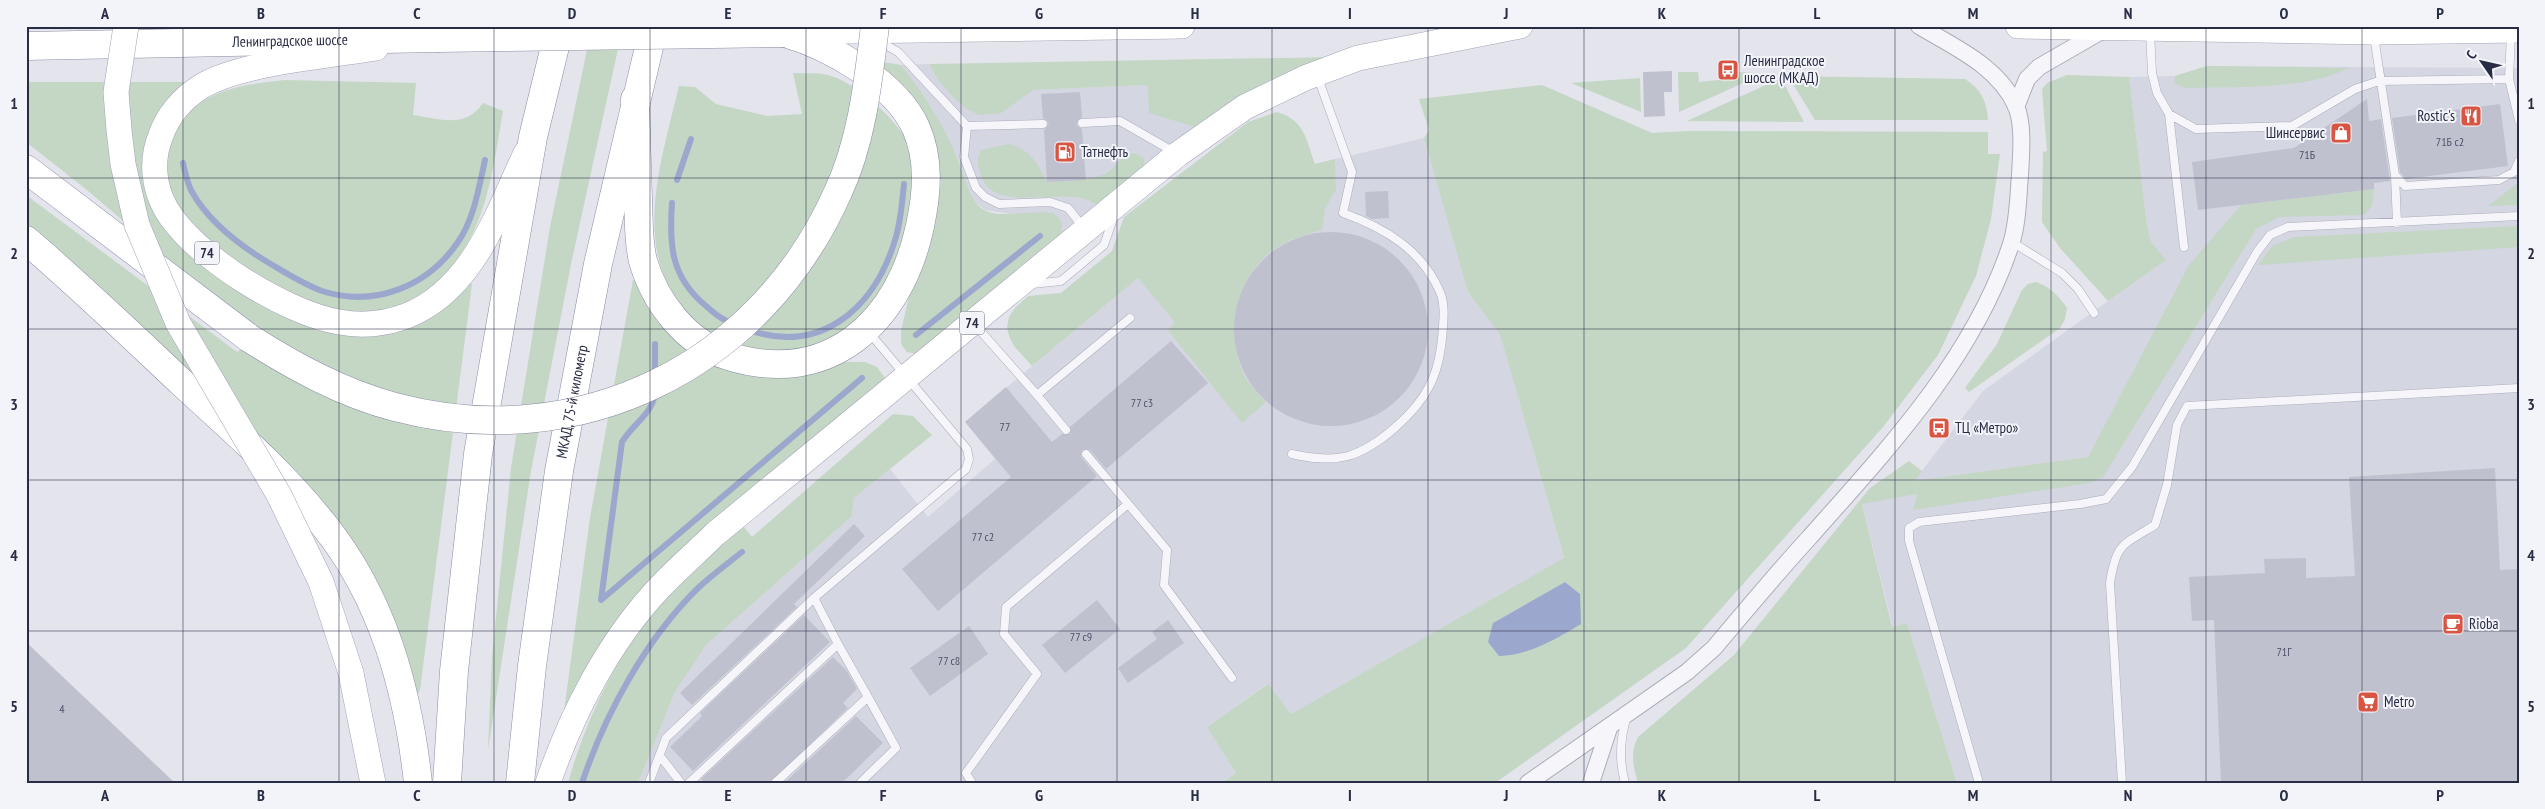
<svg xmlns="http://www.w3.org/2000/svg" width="2545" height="809" viewBox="0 0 2545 809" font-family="'PT Sans Narrow',sans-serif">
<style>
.built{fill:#d4d6e1}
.green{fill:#c4d6c4;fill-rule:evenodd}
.water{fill:#9ca7ce}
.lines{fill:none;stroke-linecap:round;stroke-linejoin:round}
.stream{stroke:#9ca7ce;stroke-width:6}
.building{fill:#c0c1cf}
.lane-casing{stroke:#abadba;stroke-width:9}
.street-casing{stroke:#abadba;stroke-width:18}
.primary-casing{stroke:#a1a4b8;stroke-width:26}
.highway-casing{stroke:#898ca4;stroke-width:29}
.lane{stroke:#f6f6fa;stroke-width:8}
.street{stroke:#f6f6fa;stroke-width:16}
.primary{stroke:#fff;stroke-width:25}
.highway{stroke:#fff;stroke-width:28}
.primary-bridge-casing{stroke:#a1a4b8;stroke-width:26;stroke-linecap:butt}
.highway-bridge-casing{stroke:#898ca4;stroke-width:29;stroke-linecap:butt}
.primary-bridge{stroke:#fff;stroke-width:25}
.highway-bridge{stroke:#fff;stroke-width:28}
.grid{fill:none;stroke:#292c45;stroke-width:1;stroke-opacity:0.55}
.labels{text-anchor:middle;stroke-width:4;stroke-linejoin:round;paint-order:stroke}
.number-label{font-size:12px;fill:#4f5168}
.shield{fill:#f3f4f9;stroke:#66687b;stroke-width:1}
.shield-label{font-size:14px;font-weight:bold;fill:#292c45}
.street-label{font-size:15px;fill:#292c45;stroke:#f3f4f9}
.poi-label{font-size:15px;fill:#292c45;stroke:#f3f4f9;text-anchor:start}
.neatline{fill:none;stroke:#292c45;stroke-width:2}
.grid-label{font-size:16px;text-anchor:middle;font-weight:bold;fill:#292c45}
</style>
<rect width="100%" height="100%" fill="#e3e4ec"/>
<path class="built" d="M929 64 938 80 968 110 1033 90 1148 85 1199 128 1058 242 1006 213 985 210 976 203 970 194 958 159 932 108 901 65Z
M2207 66 2519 68V783H1957L1907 623 1893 628 1862 503 1917 494 1914 481 1983 391 2165 260 2151 242 2147 225 2129 77 2175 76Z
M1424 138 1468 292 1500 333 1564 559 1291 714 1267 684 1207 727 1236 773 1222 783H638L675 692 707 644 852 516 854 498 890 469 928 517 995 459 965 422 1138 278 1315 164Z"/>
<path class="green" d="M592 26H623L571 264 531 471 488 750 492 657 511 468 550 227Z
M1337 57 1199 128 1149 113 1148 85 1033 90 1001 113 980 115 968 110 954 98 938 80 929 64Z
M877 61 901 65C926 97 949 132 962 171 967 184 971 202 984 210 1000 219 1034 210 1053 213 1065 222 1063 228 1058 242L917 354 907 352 901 344V331L910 292 935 223 941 181 935 146Z
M2207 66 2348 68C2309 90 2230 87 2185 88L2174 83 2175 76Z
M1678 72H1698L1699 82 1738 78 1739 72 1755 73 1754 78 1679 112Z
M793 73C805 74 820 72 831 76 861 85 912 132 917 164 919 179 911 206 909 222 904 254 891 291 867 315 860 321 851 325 844 330 835 335 825 345 815 348 741 370 666 321 656 245 649 193 667 137 679 86L695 87 716 104 767 116 802 114Z
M2067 75 2129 77 2147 225 2151 242 2166 260 2108 301 2060 248 2042 222 2043 152 2047 151 2042 89 2047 83Z
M1788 76 1965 79C1981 89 1987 102 1988 120H1815Z
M1640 78 1641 112 1571 83Z
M1781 78 1804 122 1687 121Z
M284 80 416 83 413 115C440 119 466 129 483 103L503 111C493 168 488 223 450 269 426 297 386 316 349 313 322 311 299 298 276 285 248 271 232 259 208 238 201 233 193 228 188 221 151 179 164 119 214 95 236 85 261 83 284 80Z
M26 82H190L174 93 161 107 151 128 150 203 163 227 187 252 374 335 417 325 447 305 468 283 472 284 420 690 417 695 397 627 366 568 139 325 26 226V195L237 352 243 347 253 332 87 190 26 142Z
M1542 85 1652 133 1689 131 1988 132V154H2000L1991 219 1976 276 1938 355 1883 427 1686 648 1495 783H1222L1236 773 1207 727 1268 684 1291 714 1564 558 1500 334 1468 292 1424 138 1429 130 1419 99ZM1565 582 1580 594 1493 623Z
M1277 112C1305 120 1306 140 1315 164L1335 159 1336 190 1325 208 1322 230C1307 234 1293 238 1279 246 1236 272 1224 331 1244 375 1249 385 1259 394 1266 402L1242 423 1168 330 1175 322 1138 278 1032 366 1014 346 1009 336 1007 327 1009 317 1015 308 1028 296 1061 293 1112 251 1124 217 1248 122Z
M1009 144C1030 149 1038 164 1047 182 1063 181 1101 181 1112 169 1119 163 1119 159 1128 152L1137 154 1144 158 1145 171 1105 202 1096 204C1065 183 994 217 981 175 978 165 976 160 981 150Z
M2519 182V205L2488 206Z
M2374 189 2372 206 2364 215 2279 217 2256 229 2103 477 2090 483 1913 510 1917 494 1862 504 1892 627 1907 623 1957 783H1638C1633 766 1630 753 1638 737L1734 655 1870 488 1909 461 1922 471 1915 481 2088 457 2189 265 2241 205Z
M2519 226V247L2258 265 2272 246 2294 237Z
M633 280 638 281 711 362 730 371 770 377 806 375 844 362H865L877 367 885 378 780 465 564 711 590 518Z
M2036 282C2050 287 2058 295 2067 308L2065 319 2060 328 1969 392 1965 388 1997 344 2022 290 2028 284Z
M893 414 913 416 932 435 854 498 852 516 707 644 675 692 638 783H568C586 720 616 654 661 605 686 577 715 552 743 526L752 537Z"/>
<path class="water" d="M1565 582 1580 594 1581 624C1558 638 1527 656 1499 656L1488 642 1493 623Z"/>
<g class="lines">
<path class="stream" d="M183 163C185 172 187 183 192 192 209 222 239 245 269 263 286 273 303 284 322 291 375 308 428 286 458 242 474 219 479 187 485 160
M677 180 691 139
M672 203C669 246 671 277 706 306 714 313 722 320 732 323
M746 329C819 356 874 310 895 240 901 222 902 202 904 184
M916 335 1040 236
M655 344V375
M655 390C655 413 633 423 622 442L601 600 862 378
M582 783C605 714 646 639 698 588 712 575 727 564 742 552"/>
</g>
<path class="building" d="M1672 71V92H1664L1665 116 1644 117 1643 72Z
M1080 92 1082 117 1076 124 1082 129 1086 180 1047 182 1044 130 1049 123 1043 118 1041 94Z
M2367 99 2369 121 2381 119 2390 181 2374 183V189L2198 210 2192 162 2294 148Z
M2500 104 2508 166 2406 179 2400 172 2392 118Z
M1388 191 1389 218 1372 219 1366 216 1365 192Z
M1234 329a97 97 0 1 1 194 0a97 97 0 1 1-194 0Z
M1171 341 1208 383 1106 469 1090 450H1082L1081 457 1097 476 938 611 902 569 1011 477 965 422 1006 387 1052 442 1062 434H1070V427Z
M2495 468 2500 570 2519 569V783H2221L2214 620 2192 621 2189 577 2265 573 2264 559 2306 558V578L2355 576 2349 477Z
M854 524 865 536 794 604 797 607 692 705 680 693Z
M1097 600 1120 629 1065 673 1042 645Z
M804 615 830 642 693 771 670 747 702 716 700 713Z
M1168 620 1184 643 1128 683 1118 668 1157 639 1152 632Z
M969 626 988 654 930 696 910 668Z
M26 642 175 783H26Z
M833 657 847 671 857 689 843 703 848 708 770 783H704L701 779Z
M856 716 883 743 842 783H784Z"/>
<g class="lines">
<g class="lane-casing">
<path id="lane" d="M2150 31 2152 73 2157 93 2169 114 2184 247
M2511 33 2509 79 2519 120
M2374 36 2395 175 2405 186 2499 180 2514 172 2519 161
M879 41 898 52 967 126 1043 124
M2169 114 2196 129 2292 126 2355 89 2379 81 2509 79
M1082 123 1120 121 1174 152
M967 126 964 157 976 188 985 197 999 204 1050 202 1068 208 1084 228
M2395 175 2397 223
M2012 242 2062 273 2078 289 2094 313
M1032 284 1061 281 1104 245 1114 216
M976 326 1037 395 1130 318
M1037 395 1066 430
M1086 454 1167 550 1164 585 1232 678
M1292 454C1310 458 1329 461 1348 456 1378 447 1416 413 1430 385 1439 367 1442 346 1443 326 1444 316 1444 301 1440 292 1422 250 1385 228 1343 213L1352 172 1318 78
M814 598 838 644
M660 756 681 783
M649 783 666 738 814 598 966 469 969 459 967 449 868 331
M689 783 838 644 868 697 775 783
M860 783 896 748 868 697
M972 783 966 773 1037 674 1004 634 1006 607 1128 504
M1625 783C1619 761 1620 738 1627 716
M1979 783 1909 541V528L1919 522 2080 504 2106 499 2132 467 2257 252 2270 235 2288 227 2519 216
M2122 783 2110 583C2116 544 2122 545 2155 525L2167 485 2177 425 2187 406 2519 388"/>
</g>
<g class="street-casing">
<path id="street" d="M2016 107 2027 79 2039 67 2105 29
M1528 783 1687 672 1714 648C1745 611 1776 574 1808 539 1886 451 1974 358 2011 244 2018 223 2018 198 2020 175 2021 156 2024 124 2016 106 1998 66 1954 47 1919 26
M1591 783 1609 728"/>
</g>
<g class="primary-casing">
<path id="primary" d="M2018 26 2374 32 2519 30
M787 32 1182 26
M376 48C329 56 236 63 199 88 182 99 168 116 161 135 151 159 153 186 166 209 192 255 287 314 339 322 361 326 385 324 406 316 473 290 498 212 526 153
M548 783C572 713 609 641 660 587 677 569 697 552 715 534L1178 154 1245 107 1305 78 1358 58 1520 26"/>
</g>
<g class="highway-casing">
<g id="highway">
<path id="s1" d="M26 46 437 38"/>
<path d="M635 99C636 132 637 166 638 199 639 219 638 241 643 261 655 302 686 343 728 356 830 388 900 321 920 226 927 193 930 160 916 128 896 83 830 46 785 33"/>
<path d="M26 169 249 338"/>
<path d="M26 240C80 286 131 335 182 383 231 428 282 472 323 524 383 598 408 690 418 783"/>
<path d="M447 783 454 671 478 454 533 137 560 26"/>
<path id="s2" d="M520 783 532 666 559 471 598 264 654 26"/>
</g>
</g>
<use href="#lane" class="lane"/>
<use href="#street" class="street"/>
<use href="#primary" class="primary"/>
<use href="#highway" class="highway"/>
<g class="primary-bridge-casing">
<path id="primary-bridge" d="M126 26 116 92 119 130 123 164 137 225 178 323 279 495 321 582 351 673 373 783"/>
</g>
<g class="highway-bridge-casing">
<path id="highway-bridge" d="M437 38 785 33
M249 338C295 367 342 393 395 407 580 456 761 366 838 192 862 141 868 82 875 26"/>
</g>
<use href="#primary-bridge" class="primary-bridge"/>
<use href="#highway-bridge" class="highway-bridge"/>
</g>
<path class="grid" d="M183 26V783M339 26V783M494 26V783M650 26V783M806 26V783M961 26V783M1117 26V783M1272 26V783M1428 26V783M1584 26V783M1739 26V783M1895 26V783M2051 26V783M2206 26V783M2362 26V783M26 178H2519M26 329H2519M26 480H2519M26 631H2519"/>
<defs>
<g id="bus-square" transform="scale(1.125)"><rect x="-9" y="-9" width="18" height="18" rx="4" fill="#d75542" stroke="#f3f4f9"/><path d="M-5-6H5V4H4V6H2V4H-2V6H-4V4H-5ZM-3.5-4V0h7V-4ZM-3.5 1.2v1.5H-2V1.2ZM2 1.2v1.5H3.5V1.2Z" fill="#fff"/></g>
<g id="restaurant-square" transform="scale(1.125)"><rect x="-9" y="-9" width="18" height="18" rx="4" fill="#d75542" stroke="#f3f4f9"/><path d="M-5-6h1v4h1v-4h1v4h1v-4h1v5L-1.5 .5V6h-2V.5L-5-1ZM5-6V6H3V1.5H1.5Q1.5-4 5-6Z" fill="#fff"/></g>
<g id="shop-square" transform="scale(1.125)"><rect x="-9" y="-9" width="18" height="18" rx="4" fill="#d75542" stroke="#f3f4f9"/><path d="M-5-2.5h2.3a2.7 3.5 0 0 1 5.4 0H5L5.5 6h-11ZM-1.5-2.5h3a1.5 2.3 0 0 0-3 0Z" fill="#fff"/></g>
<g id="fuel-square" transform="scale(1.125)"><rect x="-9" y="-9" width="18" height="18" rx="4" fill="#d75542" stroke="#f3f4f9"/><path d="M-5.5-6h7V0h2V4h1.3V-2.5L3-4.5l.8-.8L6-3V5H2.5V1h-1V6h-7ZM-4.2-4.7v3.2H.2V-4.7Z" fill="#fff"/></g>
<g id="cafe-square" transform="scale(1.125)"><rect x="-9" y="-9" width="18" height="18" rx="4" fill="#d75542" stroke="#f3f4f9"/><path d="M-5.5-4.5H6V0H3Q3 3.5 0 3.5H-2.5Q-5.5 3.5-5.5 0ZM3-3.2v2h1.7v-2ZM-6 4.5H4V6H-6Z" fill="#fff"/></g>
<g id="supermarket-square" transform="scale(1.125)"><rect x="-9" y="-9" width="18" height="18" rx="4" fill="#d75542" stroke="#f3f4f9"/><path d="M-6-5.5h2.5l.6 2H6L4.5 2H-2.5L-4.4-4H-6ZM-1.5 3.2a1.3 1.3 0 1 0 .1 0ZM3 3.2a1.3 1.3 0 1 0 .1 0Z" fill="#fff"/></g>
</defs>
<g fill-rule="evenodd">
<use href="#bus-square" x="1728" y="70"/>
<use href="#restaurant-square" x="2471" y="116"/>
<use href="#shop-square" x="2341" y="133"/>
<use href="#fuel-square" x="1065" y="152"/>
<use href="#bus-square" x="1939" y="428"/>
<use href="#cafe-square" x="2453" y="624"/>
<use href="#supermarket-square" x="2368" y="702"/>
</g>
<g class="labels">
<g class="number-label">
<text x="2450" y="146">71Б с2</text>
<text x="2307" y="159">71Б</text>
<text x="1142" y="407">77 с3</text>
<text x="1005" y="431">77</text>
<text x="983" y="541">77 с2</text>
<text x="1081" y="641">77 с9</text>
<text x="2284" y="656">71Г</text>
<text x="949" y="665">77 с8</text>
<text x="62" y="713">4</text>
</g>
<g class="shield">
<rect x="194.5" y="241.5" width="25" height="23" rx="4"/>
<rect x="959.5" y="311.5" width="25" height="23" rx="4"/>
</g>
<g class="shield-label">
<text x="207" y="258">74</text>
<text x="972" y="328">74</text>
</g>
<g class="street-label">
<text dy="5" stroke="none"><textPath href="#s1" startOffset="264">Ленинградское шоссе</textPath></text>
<text dy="5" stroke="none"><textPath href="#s2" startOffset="385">МКАД, 75-й километр</textPath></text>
</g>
<g class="poi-label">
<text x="1744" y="66">Ленинградское<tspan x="1744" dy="17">шоссе (МКАД)</tspan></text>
<text x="2455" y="121" text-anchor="end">Rostic's</text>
<text x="2325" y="138" text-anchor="end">Шинсервис</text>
<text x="1081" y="157">Татнефть</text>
<text x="1955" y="433">ТЦ «Метро»</text>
<text x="2469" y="629">Rioba</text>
<text x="2384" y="707">Metro</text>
</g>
</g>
<rect width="2545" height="809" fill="none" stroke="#f3f4f9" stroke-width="55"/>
<g transform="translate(2482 62) rotate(304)" stroke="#f3f4f9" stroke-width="4" paint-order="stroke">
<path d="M0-4L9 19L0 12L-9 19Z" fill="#292c45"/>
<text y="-8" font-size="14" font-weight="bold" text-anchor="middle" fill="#292c45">С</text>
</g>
<rect x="28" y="28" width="2490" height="754" class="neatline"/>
<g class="grid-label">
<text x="105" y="19">A</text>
<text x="261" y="19">B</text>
<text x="417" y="19">C</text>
<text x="572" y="19">D</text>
<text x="728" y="19">E</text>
<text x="883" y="19">F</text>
<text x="1039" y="19">G</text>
<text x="1195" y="19">H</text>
<text x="1350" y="19">I</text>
<text x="1506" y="19">J</text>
<text x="1662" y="19">K</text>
<text x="1817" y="19">L</text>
<text x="1973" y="19">M</text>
<text x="2128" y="19">N</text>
<text x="2284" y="19">O</text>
<text x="2440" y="19">P</text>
<text x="14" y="109">1</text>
<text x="2531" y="109">1</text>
<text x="14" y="259">2</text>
<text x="2531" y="259">2</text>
<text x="14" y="410">3</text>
<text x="2531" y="410">3</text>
<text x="14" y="561">4</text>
<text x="2531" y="561">4</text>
<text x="14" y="712">5</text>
<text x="2531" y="712">5</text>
<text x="105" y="801">A</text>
<text x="261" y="801">B</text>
<text x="417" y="801">C</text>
<text x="572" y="801">D</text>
<text x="728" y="801">E</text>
<text x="883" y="801">F</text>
<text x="1039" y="801">G</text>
<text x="1195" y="801">H</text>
<text x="1350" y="801">I</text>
<text x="1506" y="801">J</text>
<text x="1662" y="801">K</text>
<text x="1817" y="801">L</text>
<text x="1973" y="801">M</text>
<text x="2128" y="801">N</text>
<text x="2284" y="801">O</text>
<text x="2440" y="801">P</text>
</g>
</svg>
